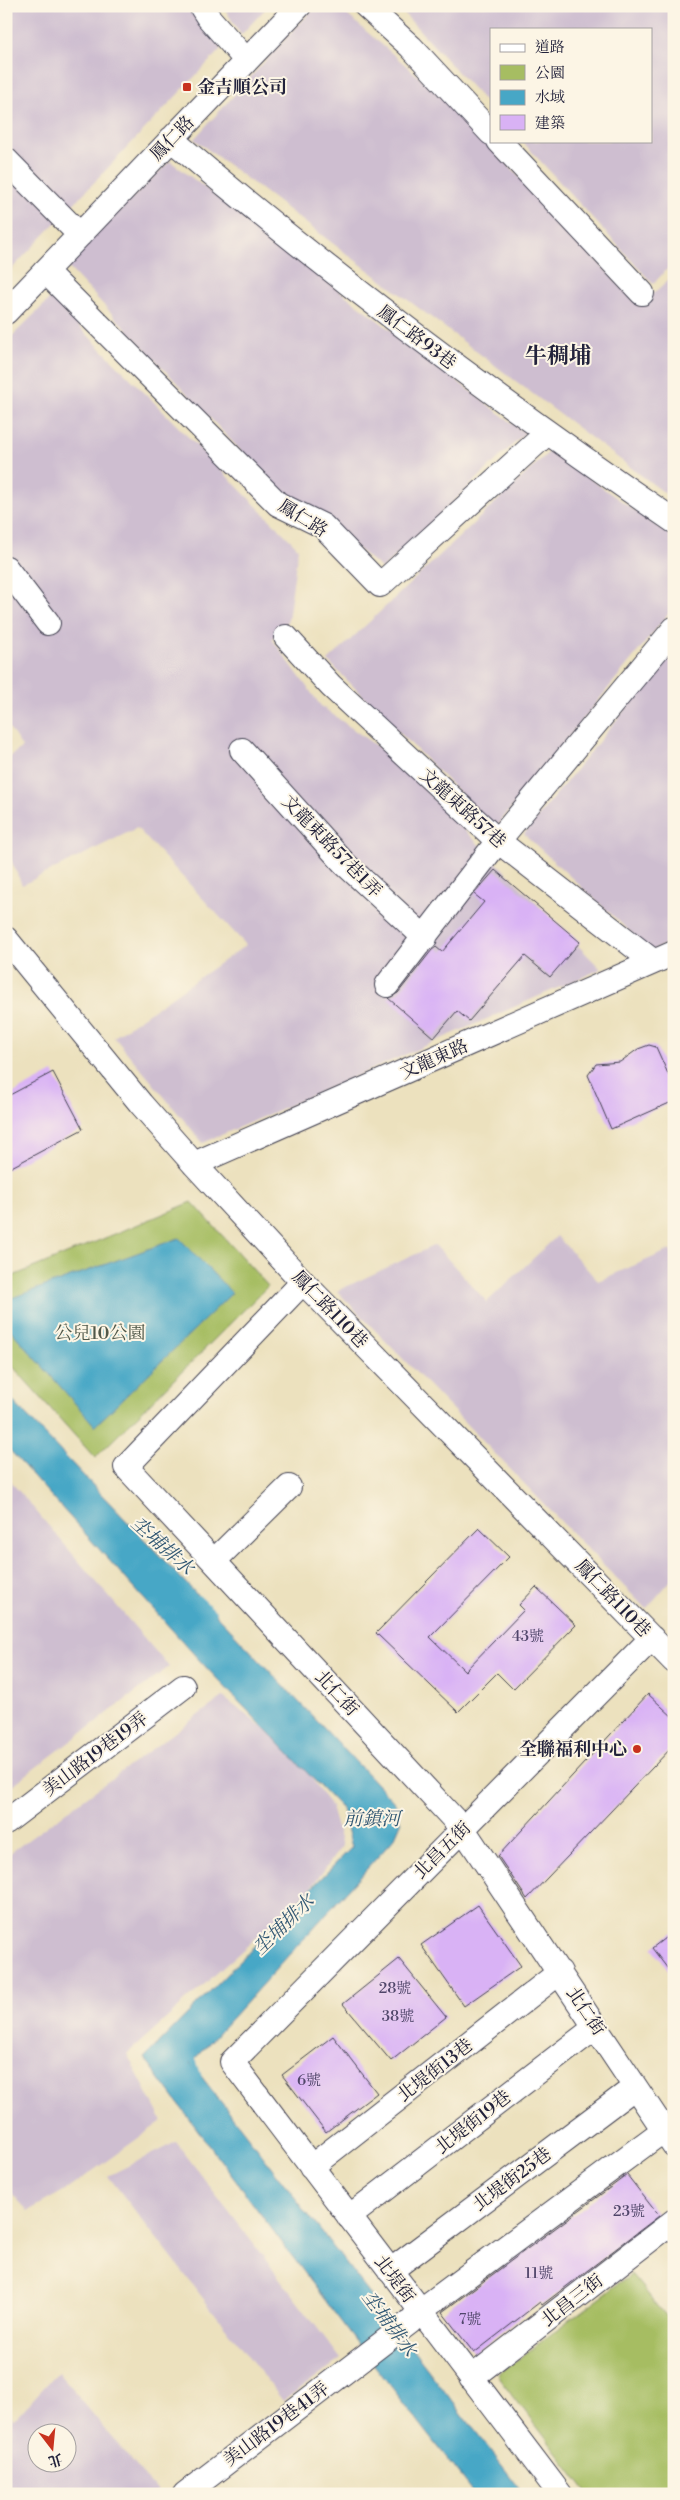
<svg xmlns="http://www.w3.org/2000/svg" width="680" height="2500" viewBox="0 0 680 2500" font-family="'Libre Bodoni','Noto Serif TC',serif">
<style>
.industrial{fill:#cebed0;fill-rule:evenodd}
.green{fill:#a6bd62;stroke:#64704e}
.water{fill:#47a7c6;stroke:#346480}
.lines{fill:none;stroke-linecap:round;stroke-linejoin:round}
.stream{stroke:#47a7c6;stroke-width:5.5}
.building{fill:#d9b2f5}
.minor-casing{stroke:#403f4f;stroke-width:26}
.minor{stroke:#fff;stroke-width:24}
.poi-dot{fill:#c8321e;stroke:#fcf5e5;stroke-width:2}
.labels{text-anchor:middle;stroke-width:4;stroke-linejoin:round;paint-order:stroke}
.number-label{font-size:15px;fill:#50466a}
.poi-label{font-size:18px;font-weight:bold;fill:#22223b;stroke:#fcf5e5;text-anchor:start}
.street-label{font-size:18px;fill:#22223b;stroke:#fcf5e5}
.park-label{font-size:18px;fill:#505849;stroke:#fcf5e5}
.water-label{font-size:19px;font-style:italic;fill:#315773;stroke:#fcf5e5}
.district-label{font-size:22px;font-weight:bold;fill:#22223b;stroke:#fcf5e5}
</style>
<rect width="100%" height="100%" fill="#fcf5e5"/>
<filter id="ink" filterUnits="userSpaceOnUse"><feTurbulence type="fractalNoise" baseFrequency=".02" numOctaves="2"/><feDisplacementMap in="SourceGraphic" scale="10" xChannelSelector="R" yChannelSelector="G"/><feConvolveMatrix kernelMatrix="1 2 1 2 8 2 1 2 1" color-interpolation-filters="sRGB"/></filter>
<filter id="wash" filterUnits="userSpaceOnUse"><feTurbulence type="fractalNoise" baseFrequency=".0096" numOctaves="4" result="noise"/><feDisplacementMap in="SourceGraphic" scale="20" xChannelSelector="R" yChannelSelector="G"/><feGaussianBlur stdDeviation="1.12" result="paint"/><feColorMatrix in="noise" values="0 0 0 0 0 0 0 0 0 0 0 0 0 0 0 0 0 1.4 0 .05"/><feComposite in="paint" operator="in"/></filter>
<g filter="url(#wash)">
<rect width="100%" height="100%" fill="#ece1be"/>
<path class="industrial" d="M6 6H194L221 49 6 275Z
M223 6H268L241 35Z
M316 6H337L455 108 639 306 674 275V500L194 139Z
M397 6H674V262L653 284 522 141H651V29H491V108Z
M170 161 525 433 382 569 302 502 288 501 65 264Z
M51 298 298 548 288 620 272 639 321 706 397 761 601 969 203 1143 114 1037 246 945 137 828 22 885 6 849V760L22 747 6 723V342Z
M550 451 674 538V607L495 828 328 661Z
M674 649V940L651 951 524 834Z
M557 1236 598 1281 670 1250 674 1254V1577L646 1609 337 1291 435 1245 487 1302Z
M6 1476 169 1667 6 1790Z
M223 1697 294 1752 331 1807 342 1846 309 1890 127 2054 162 2121 69 2188 28 2211 6 2187V1856Z
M176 2142 341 2359 283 2401 108 2176Z
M58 2372 159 2494H6V2411L14 2420ZM38 2432H68V2462H38Z"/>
<path class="green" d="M192 1202 268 1286 95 1458 6 1359V1279Z
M631 2274 674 2325V2494H589L497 2375Z"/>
<path class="water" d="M179 1238 232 1293 95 1426 6 1325V1300Z
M6 1394 395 1803 401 1823 394 1839 191 2063 524 2494H475L354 2339 144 2058 352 1847 342 1809 201 1662 6 1446Z"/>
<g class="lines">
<path class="stream" d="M198 1598 213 1612
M193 2053 192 2055 199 2077"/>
</g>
<g id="blocks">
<path class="building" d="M495 870 580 942 550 977 525 956 469 1021 457 1011 434 1038 388 998 398 993 432 950 436 947 442 952 484 902 474 894Z
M649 1045 656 1047 669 1076 674 1074V1101L611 1129 588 1075 596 1064 620 1062 638 1049Z
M53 1072 83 1129 6 1170V1097Z
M479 1528 509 1557 430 1637 465 1671 524 1610 519 1605 536 1587 576 1625 513 1689 497 1673 458 1712 376 1633Z
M648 1694 674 1718V1745L527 1899 498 1856Z
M478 1905 521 1966 464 2006 421 1945Z
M674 1931V1977L652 1948Z
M399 1959 446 2017 391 2061 343 2004Z
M333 2036 377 2093 326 2132 282 2075Z
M627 2175 659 2216 542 2305 540 2302 474 2353 442 2312Z"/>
</g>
</g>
<g filter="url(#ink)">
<use href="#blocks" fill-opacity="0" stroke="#403f4f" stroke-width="1"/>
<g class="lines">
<g class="minor-casing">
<path id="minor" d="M201 6 208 17 246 60
M366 6 411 47 491 133
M171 139C332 276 500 402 674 521
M499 141 642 293
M6 160 80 235
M45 271 278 504 323 526 380 585 546 434
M6 312 299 6
M6 568 48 623
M286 637 331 686 498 841 654 962
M242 750 345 864 425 938
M6 939 141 1104 194 1164 303 1282 674 1661
M387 985 498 841 674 629
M194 1164 674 953
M303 1282 126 1467 463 1829 674 2145
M214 1561 289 1487
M6 1822 183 1687
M311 2167 560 1972
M349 2217 596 2027
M390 2271 635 2087
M471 2378 674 2221
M185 2494 410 2322 420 2311 664 2130
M560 2494 232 2062 652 1638"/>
</g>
<use href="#minor" class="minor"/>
</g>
</g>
<g class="poi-dot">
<rect x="182" y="82" width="10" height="10" rx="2.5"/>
<circle cx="637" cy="1749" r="5"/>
</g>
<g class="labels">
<g class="number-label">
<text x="528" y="1641">43號</text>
<text x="395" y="1993">28號</text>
<text x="398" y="2021">38號</text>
<text x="309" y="2085">6號</text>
<text x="629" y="2216">23號</text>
<text x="539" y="2278">11號</text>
<text x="470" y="2324">7號</text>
</g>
<g class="poi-label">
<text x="197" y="93">金吉順公司</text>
<text x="627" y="1755" text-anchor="end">全聯福利中心</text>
</g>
<g class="street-label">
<text transform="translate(172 138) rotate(-46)" y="6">鳳仁路</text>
<text transform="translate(417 337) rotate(37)" y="6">鳳仁路93巷</text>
<text transform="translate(303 518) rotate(32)" y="6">鳳仁路</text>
<text transform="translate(463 808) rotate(42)" y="6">文龍東路57巷</text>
<text transform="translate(332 846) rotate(46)" y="6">文龍東路57巷1弄</text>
<text transform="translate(434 1059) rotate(-24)" y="6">文龍東路</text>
<text transform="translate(330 1309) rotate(46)" y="6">鳳仁路110巷</text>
<text transform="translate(613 1598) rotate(46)" y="6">鳳仁路110巷</text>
<text transform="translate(337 1693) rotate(47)" y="6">北仁街</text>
<text transform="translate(95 1754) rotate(-37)" y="6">美山路19巷19弄</text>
<text transform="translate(442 1850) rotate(-45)" y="6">北昌五街</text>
<text transform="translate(586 2011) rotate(56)" y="6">北仁街</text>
<text transform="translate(435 2070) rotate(-38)" y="6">北堤街13巷</text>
<text transform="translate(473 2122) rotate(-38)" y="6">北堤街19巷</text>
<text transform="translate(512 2179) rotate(-37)" y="6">北堤街25巷</text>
<text transform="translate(395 2279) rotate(53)" y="6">北堤街</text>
<text transform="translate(572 2300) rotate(-38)" y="6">北昌三街</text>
<text transform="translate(276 2424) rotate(-37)" y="6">美山路19巷41弄</text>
</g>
<g class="park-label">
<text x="100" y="1339">公兒10公園</text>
</g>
<g class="water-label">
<text transform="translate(163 1545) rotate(42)" y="7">坔埔排水</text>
<text x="372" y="1825">前鎮河</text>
<text transform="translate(283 1924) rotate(-44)" y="7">坔埔排水</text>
<text transform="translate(390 2323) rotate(53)" y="7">坔埔排水</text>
</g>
<g class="district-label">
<text x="558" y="363">牛稠埔</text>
</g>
</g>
<rect width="680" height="2500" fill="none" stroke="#fcf5e5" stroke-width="25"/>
<rect x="490" y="28" width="162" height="115" fill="#fcf5e5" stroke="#a5a1a1"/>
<rect x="500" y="44" width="25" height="8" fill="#ffffff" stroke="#a5a1a1"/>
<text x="535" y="52" font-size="15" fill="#22223b">道路</text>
<rect x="500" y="65" width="25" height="15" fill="#a6bd62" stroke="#a5a1a1"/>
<text x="535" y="78" font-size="15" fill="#22223b">公園</text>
<rect x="500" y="90" width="25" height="15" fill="#47a7c6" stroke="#a5a1a1"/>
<text x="535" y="102" font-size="15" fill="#22223b">水域</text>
<rect x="500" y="115" width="25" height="15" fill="#d9b2f5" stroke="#a5a1a1"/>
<text x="535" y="128" font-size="15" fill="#22223b">建築</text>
<g transform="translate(52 2448) rotate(164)"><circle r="24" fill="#fcf5e5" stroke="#a5a1a1"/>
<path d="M0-4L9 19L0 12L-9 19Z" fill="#c8321e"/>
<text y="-8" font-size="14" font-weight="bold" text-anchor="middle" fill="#22223b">北</text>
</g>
</svg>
